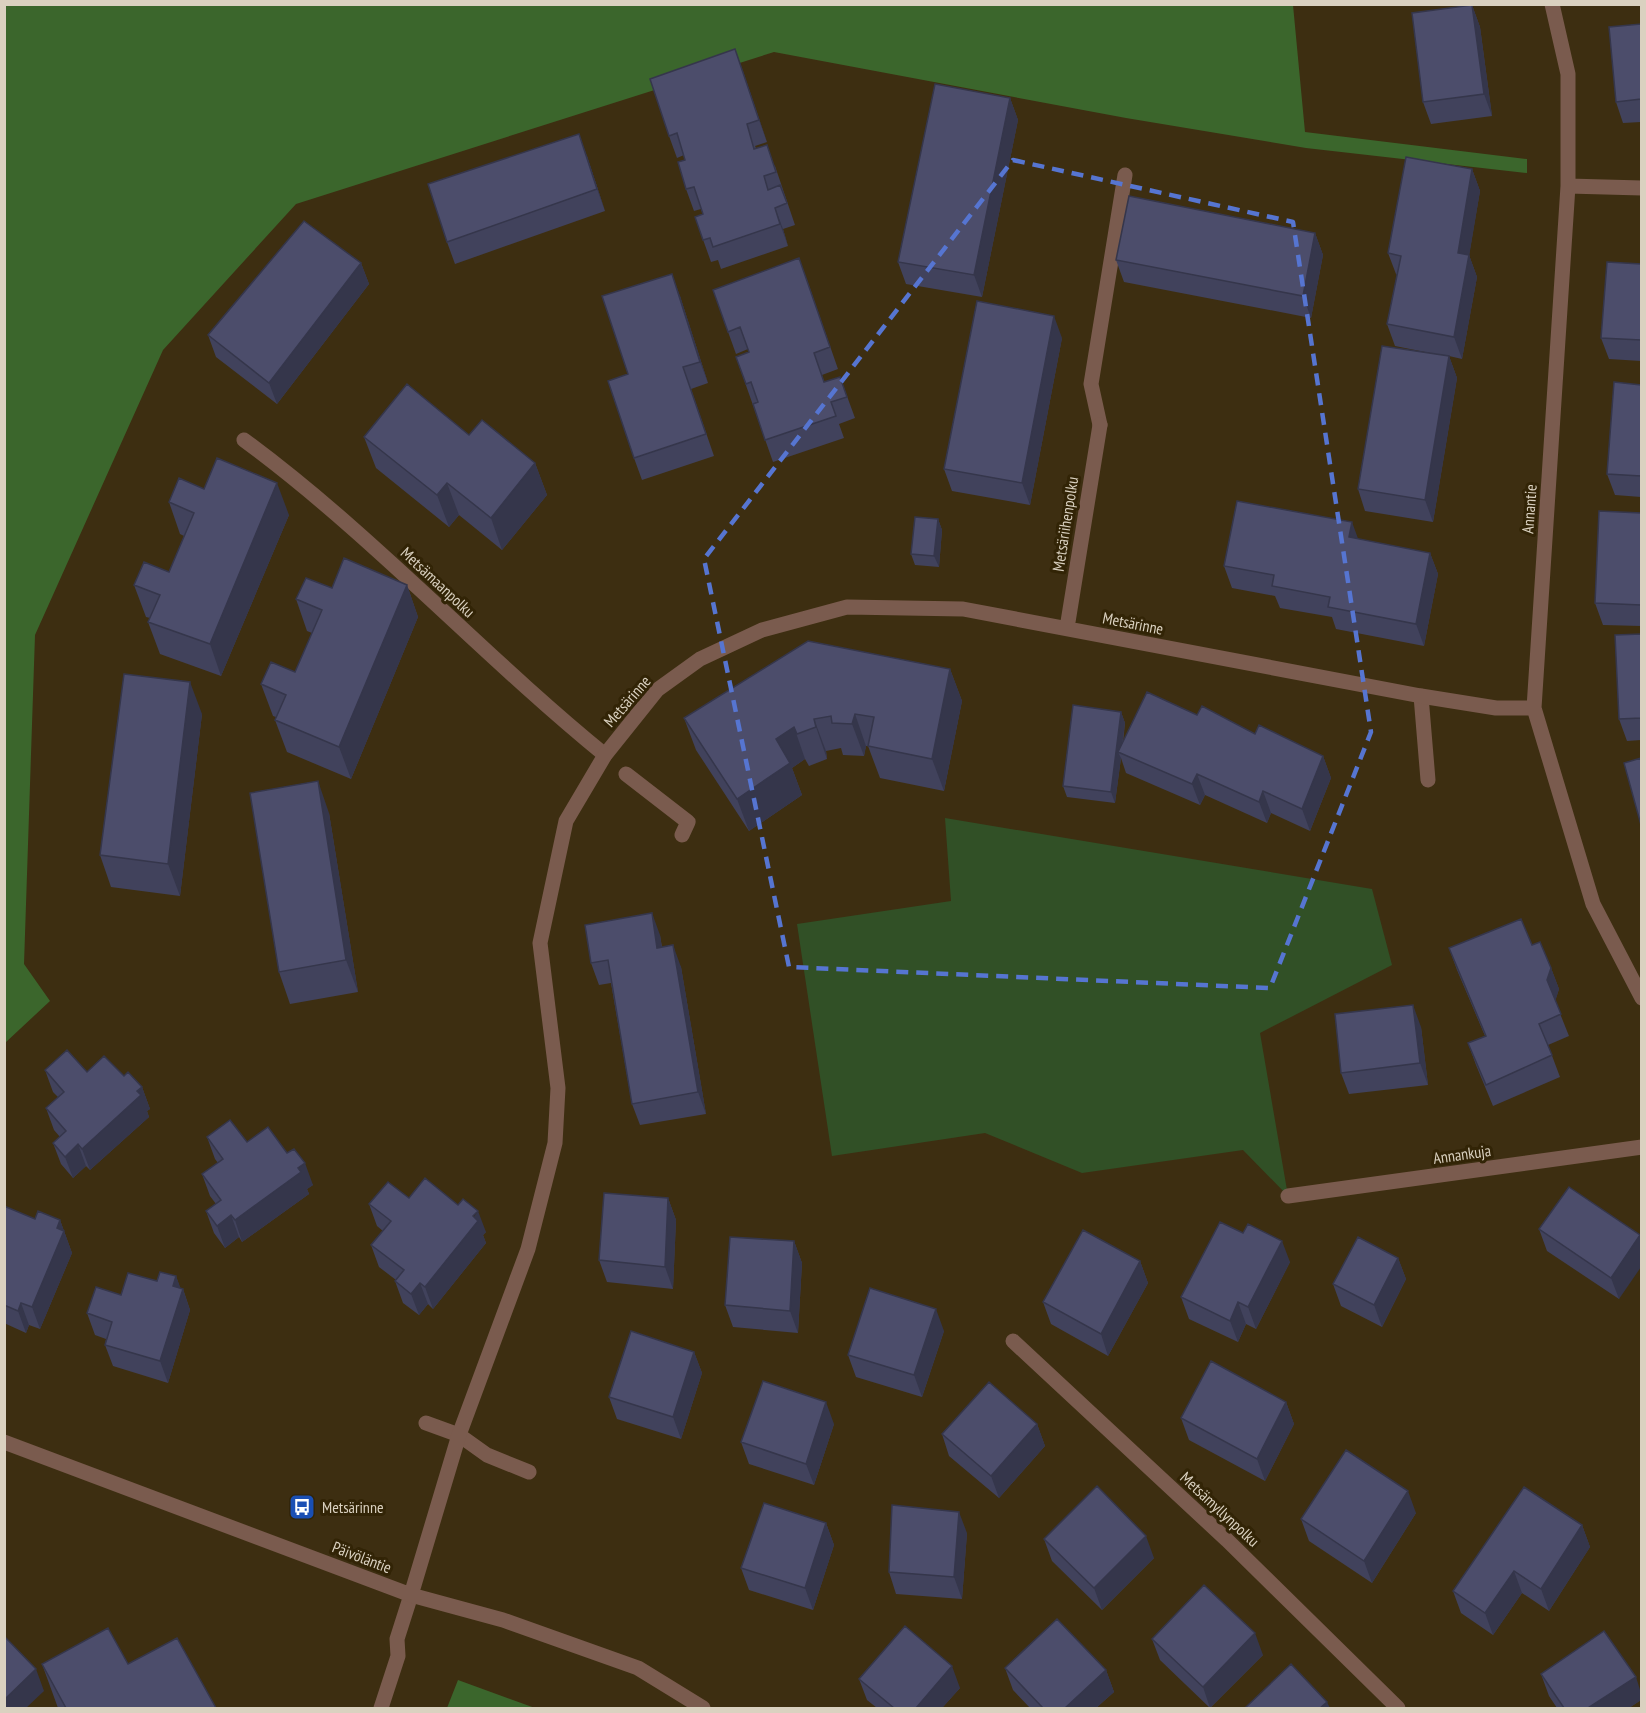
<svg xmlns="http://www.w3.org/2000/svg" width="1646" height="1713" viewBox="0 0 1646 1713" font-family="'PT Sans Narrow',sans-serif">
<style>
.green{fill:#315026}
.forest{fill:#3b662c}
.lines{fill:none;stroke-linecap:round;stroke-linejoin:round}
.lane{stroke:#7a5b4e;stroke-width:15}
.street{stroke:#7a5b4e;stroke-width:15}
.wall{fill:#41425c}
.shaded-wall{fill:#35364b}
.building{fill:#4c4d6b;stroke:#35364b;stroke-width:1.5}
.marked{fill:none;stroke:#5675d1;stroke-width:4.5;stroke-dasharray:12 8;stroke-linejoin:round}
.labels{text-anchor:middle;stroke-width:6;stroke-linejoin:round;paint-order:stroke}
.street-label{font-size:16px;fill:#dad1c0;stroke:#322406}
.poi-label{font-size:16px;fill:#dad1c0;stroke:#322406;text-anchor:start}
</style>
<rect width="100%" height="100%" fill="#3d2e11"/>
<path class="green" d="M945 818 1372 889 1392 965 1260 1033 1288 1196 1243 1150 1082 1173 985 1133 832 1156 797 924 951 901Z"/>
<path class="forest" d="M5 5H1293L1305 132 1527 159V173L1306 148 1126 118 774 52 296 204 163 350 35 635 24 964 50 1001 5 1043Z
M458 1680 535 1708H447Z"/>
<g class="lines">
<path class="lane" d="M1100 425 1091 384 1125 175
M244 440C373 535 481 654 605 755
M1421 696 1428 780
M626 774 688 822 682 835
M1013 1341 1227 1540 1398 1708
M426 1423 459 1435 487 1455 529 1472
M381 1708 398 1656 397 1639 411 1595"/>
<path class="street" d="M1552 4 1568 74V186L1534 708 1593 904 1642 998
M1568 186 1642 188
M1067 628 1100 425
M1288 1196 1642 1147
M4 1442 411 1595 503 1620 638 1668 703 1708
M411 1595 459 1435 528 1249 555 1143 558 1088 540 943 566 821 605 755 657 690 700 659 762 630 847 607 963 609 1421 696 1496 708H1534"/>
</g>
<path class="wall" d="M1472 5 1480 27 1492 116 1431 124 1423 102Z
M1641 24V122L1623 123 1616 102Z
M735 49 767 142 755 146 756 148 775 166 795 225 783 229 788 246 721 269 718 260 711 262 695 217 703 214 701 209 694 211 686 189 685 160 684 155 677 158 669 136Z
M1010 98 1018 120 982 297 906 284 898 262Z
M587 156 605 211 455 264 447 242Z
M1472 169 1480 191 1469 255 1477 277 1462 359 1449 356 1457 378 1433 522 1365 511 1358 489 1445 356 1395 346 1387 324 1397 275 1396 274 1388 253Z
M1315 233 1323 255 1311 318 1124 282 1116 260Z
M361 263 369 284 277 404 216 357 208 335Z
M1641 264V361L1609 359 1601 338Z
M807 280 838 369 822 375 824 382 840 377 855 418 839 424 844 438 773 462 736 357 749 352 748 349 736 354 713 290Z
M680 296 708 383 691 389 714 456 642 480 634 458 628 374Z
M1062 338 1030 505 952 491 944 469Z
M1641 385V497L1615 495 1607 474Z
M469 435 535 463 547 495 502 550 459 515 449 527 376 468 364 437Z
M204 489 289 515 221 676 160 654 148 622 150 618 146 617 134 585 169 572 184 536 180 534 169 502Z
M1641 513V626L1603 625 1595 603Z
M938 519 942 530 939 567 915 565 911 554Z
M1358 539 1430 553 1438 574 1424 646 1336 629 1332 617 1280 608 1275 596 1232 588 1224 566Z
M407 585 418 617 351 779 287 752 275 720 276 717 273 716 261 684 295 672 312 633 307 631 296 599 332 588Z
M1641 634V740L1627 741 1619 719Z
M950 669 962 701 944 791 880 778 868 746H866L864 756 843 755 841 748 826 751 827 759 809 766 805 759 792 768 802 795 749 831 696 750 684 718Z
M1121 712 1125 723 1123 743 1197 715 1323 756 1331 778 1310 831 1271 813 1267 823 1205 795 1200 805 1126 773 1121 758 1115 803 1067 797 1063 786Z
M202 714 180 896 111 887 100 855Z
M329 813 358 992 290 1004 279 972Z
M660 935 662 947 681 967 706 1114 640 1125 632 1104 611 983 599 985 591 963Z
M1532 945 1551 968 1559 989 1555 1001 1569 1036 1548 1045 1560 1077 1493 1106 1476 1065 1468 1043 1485 1036 1457 970 1449 948Z
M1421 1027 1428 1085 1349 1094 1341 1073Z
M45 1070 87 1072 124 1076 142 1087 150 1109 147 1111 149 1117 90 1170 86 1166 73 1178 61 1164 53 1143 60 1137 54 1130 46 1108 58 1097 53 1092Z
M207 1137 247 1142 287 1153 313 1185 307 1189 309 1194 242 1242 239 1237 225 1248 214 1233 206 1211 216 1204 210 1196 202 1174 218 1163 215 1159Z
M409 1198 486 1232 483 1235 486 1243 433 1309 428 1304 419 1315 403 1303 395 1281 396 1280 379 1267 371 1245 383 1231 377 1226 369 1204Z
M668 1198 676 1220 673 1289 607 1282 599 1260Z
M4 1206 35 1219 60 1220 72 1253 40 1329 29 1325 26 1333 4 1323Z
M1539 1229 1640 1235 1619 1299 1547 1251Z
M1243 1233 1290 1262 1256 1329 1246 1324 1238 1342 1189 1319 1181 1297Z
M794 1241 802 1263 798 1333 733 1327 725 1305Z
M1398 1258 1406 1279 1382 1327 1341 1306 1333 1284Z
M1140 1261 1148 1283 1108 1356 1051 1324 1043 1302Z
M176 1276 180 1288 183 1289 190 1310 168 1383 113 1366 105 1345 106 1339 95 1335 87 1313 157 1281Z
M944 1331 922 1397 856 1377 848 1355Z
M694 1352 702 1373 681 1439 617 1419 609 1397Z
M1286 1402 1294 1424 1265 1481 1189 1440 1181 1418Z
M834 1424 814 1485 749 1464 741 1442Z
M1037 1424 1045 1446 999 1498 949 1456 942 1434Z
M1416 1513 1372 1583 1309 1541 1301 1519Z
M826 1523 834 1545 813 1610 749 1590 741 1568Z
M1582 1525 1590 1547 1549 1611 1522 1593 1493 1635 1461 1613 1453 1591Z
M967 1533 962 1599 896 1594 889 1572Z
M1044 1539 1154 1558 1102 1610 1052 1561Z
M1152 1639 1263 1655 1210 1708 1160 1660Z
M42 1664 216 1708H58Z
M1005 1668 1106 1670 1114 1692 1096 1708H1030L1013 1690Z
M1541 1674 1641 1700 1629 1708H1557L1549 1696Z
M859 1679 960 1688 942 1708H877L867 1700Z"/>
<path class="shaded-wall" d="M1472 5 1480 27 1492 116 1484 94Z
M735 49 743 71 767 142 759 120Z
M1010 98 1018 120 982 297 974 275Z
M579 134 587 156 605 211 597 189Z
M1472 169 1480 191 1466 275 1458 253Z
M775 208 783 229 788 246 780 224Z
M1315 233 1323 255 1311 318 1303 296Z
M1469 255 1477 277 1462 359 1454 337Z
M361 263 369 284 277 404 269 383Z
M672 274 680 296 708 383 700 362Z
M1054 316 1062 338 1030 505 1022 483Z
M1449 356 1457 378 1433 522 1425 500Z
M535 463 547 495 502 550 491 518Z
M277 483 289 515 221 676 210 644Z
M447 483 459 515 449 527 437 495Z
M938 519 942 530 939 567 934 556Z
M1352 522 1360 544 1349 537Z
M1430 553 1438 574 1424 646 1416 624Z
M407 585 418 617 351 779 339 747Z
M950 669 962 701 944 791 932 759Z
M190 682 202 714 180 896 168 864Z
M1121 712 1125 723 1121 753 1118 752 1121 758 1115 803 1111 792Z
M855 714 866 746 864 756 852 724Z
M814 719 826 751 827 759 816 727Z
M794 727 805 759 792 768 802 795 749 831 737 799 776 739Z
M1323 756 1331 778 1310 831 1302 809Z
M1197 774 1205 795 1200 805 1192 784Z
M318 781 329 813 358 992 346 960Z
M1263 791 1271 813 1267 823 1259 802Z
M652 913 660 935 665 970 657 948Z
M673 945 681 967 706 1114 698 1092Z
M1551 968 1559 989 1555 1002 1547 980Z
M1413 1005 1421 1027 1428 1085 1420 1063Z
M142 1087 150 1109 147 1111 149 1117 90 1170 82 1149Z
M78 1144 86 1166 73 1178 65 1157Z
M305 1163 313 1185 307 1189 309 1194 242 1242 235 1220Z
M668 1198 676 1220 673 1289 665 1267Z
M478 1211 486 1232 483 1235 486 1243 433 1309 425 1287Z
M231 1215 239 1237 225 1248 217 1226Z
M60 1220 72 1253 40 1329 32 1307Z
M1640 1235 1641 1238V1267L1619 1299 1611 1278Z
M794 1241 802 1263 798 1333 790 1311Z
M1282 1241 1290 1262 1256 1329 1248 1307Z
M1398 1258 1406 1279 1382 1327 1374 1305Z
M1140 1261 1148 1283 1108 1356 1101 1334Z
M176 1276 182 1292 183 1289 190 1310 168 1383 160 1361 173 1286Z
M420 1283 428 1304 419 1315 411 1294Z
M1238 1302 1246 1324 1238 1342 1230 1321Z
M21 1303 29 1325 26 1333 18 1311Z
M936 1309 944 1331 922 1397 914 1375Z
M694 1352 702 1373 681 1439 673 1417Z
M826 1402 834 1424 814 1485 806 1464Z
M1286 1402 1294 1424 1265 1481 1257 1459Z
M1037 1424 1045 1446 999 1498 991 1476Z
M1408 1491 1416 1513 1372 1583 1364 1561Z
M959 1512 967 1533 962 1599 954 1577Z
M826 1523 834 1545 813 1610 805 1588Z
M1582 1525 1590 1547 1549 1611 1541 1589Z
M1146 1536 1154 1558 1102 1610 1094 1588Z
M1514 1571 1522 1593 1493 1635 1485 1613Z
M1255 1633 1263 1655 1210 1708 1203 1687Z
M952 1666 960 1688 942 1708H916Z
M36 1669 44 1691 26 1708H4V1700Z
M1106 1670 1114 1692 1096 1708H1065Z
M1636 1677 1641 1693V1700L1629 1708H1588Z
M1327 1702 1330 1708H1320Z"/>
<path class="building" d="M1472 5 1484 94 1423 102 1412 13Z
M1641 24V99L1616 102 1609 27Z
M735 49 759 120 747 124 754 149 767 145 776 172 764 176 768 190 780 185 787 203 775 208 780 224 713 247 710 238 703 240 695 217 703 214 694 187 686 189 678 162 685 160 677 133 669 136 650 79Z
M935 84 1010 98 974 275 898 262Z
M579 134 597 189 447 242 428 184Z
M1406 157 1472 169 1458 253 1469 255 1454 337 1387 324 1401 256 1388 253Z
M1129 196 1315 233 1303 296 1116 260Z
M304 221 361 263 269 383 208 335Z
M799 258 830 347 814 353 824 382 840 377 847 397 831 402 836 416 765 440 753 404 758 402 751 382 746 384 736 357 749 352 740 327 728 332 713 290Z
M1607 262 1641 264V340L1601 338Z
M672 274 700 362 683 367 706 434 634 458 608 381 628 374 602 296Z
M977 301 1054 316 1022 483 944 469Z
M1382 346 1449 356 1425 500 1358 489Z
M1614 382 1641 385V476L1607 474Z
M407 384 469 435 482 420 535 463 491 518 447 483 437 495 364 437Z
M217 458 277 483 210 644 148 622 160 595 134 585 144 562 169 572 194 513 169 502 179 478 204 489Z
M1237 501 1352 522 1349 537 1430 553 1416 624 1328 607 1330 597 1272 586 1274 575 1224 566Z
M1599 511 1641 513V605L1595 603Z
M915 517 938 519 934 556 911 554Z
M344 558 407 585 339 747 275 720 286 695 261 684 271 662 295 672 322 610 296 599 306 578 332 588Z
M1641 634V718L1619 719 1615 635Z
M808 641 950 669 932 759 868 746 874 717 855 714 852 724 832 723 831 716 814 719 816 727 797 734 794 727 776 739 790 763 737 799 684 718Z
M124 674 190 682 168 864 100 855Z
M1147 692 1197 715 1202 706 1255 734 1259 725 1323 756 1302 809 1263 791 1259 802 1197 774 1192 784 1118 752Z
M1073 705 1121 712 1111 792 1063 786Z
M1641 758V825L1624 763Z
M318 781 346 960 279 972 250 793Z
M652 913 657 948 673 945 698 1092 632 1104 608 960 591 963 585 925Z
M1521 919 1532 945 1540 942 1551 968 1547 980 1561 1014 1539 1024 1552 1055 1486 1085 1468 1043 1486 1036 1449 948Z
M1413 1005 1420 1063 1341 1073 1335 1014Z
M67 1050 87 1072 104 1056 124 1076 128 1072 142 1087 137 1091 141 1095 82 1149 78 1144 65 1157 53 1143 66 1131 46 1108 64 1092 45 1070Z
M230 1120 247 1142 268 1127 287 1153 294 1149 305 1163 298 1168 301 1172 235 1220 231 1215 217 1226 206 1211 221 1200 202 1174 223 1159 207 1137Z
M425 1178 458 1205 463 1199 478 1211 473 1216 478 1221 425 1287 420 1283 411 1294 395 1281 404 1270 371 1245 391 1221 369 1204 388 1182 409 1198Z
M1569 1187 1640 1235 1611 1278 1539 1229Z
M604 1193 668 1198 665 1267 599 1260Z
M4 1206 35 1219 38 1211 60 1220 57 1228 64 1231 32 1307 21 1303 18 1311 4 1305Z
M1220 1222 1243 1233 1248 1224 1282 1241 1248 1307 1238 1302 1230 1321 1181 1297Z
M1083 1230 1140 1261 1101 1334 1043 1302Z
M730 1237 794 1241 790 1311 725 1305Z
M1358 1237 1398 1258 1374 1305 1333 1284Z
M160 1272 176 1276 173 1286 183 1289 160 1361 105 1345 112 1322 87 1313 96 1287 121 1295 128 1273 157 1281Z
M870 1288 936 1309 914 1375 848 1355Z
M631 1331 694 1352 673 1417 609 1397Z
M1211 1361 1286 1402 1257 1459 1181 1418Z
M763 1381 826 1402 806 1464 741 1442Z
M989 1382 1037 1424 991 1476 942 1434Z
M1346 1450 1408 1491 1364 1561 1301 1519Z
M1097 1486 1146 1536 1094 1588 1044 1539Z
M1524 1487 1582 1525 1541 1589 1514 1571 1485 1613 1453 1591Z
M764 1503 826 1523 805 1588 741 1568Z
M892 1505 959 1512 954 1577 889 1572Z
M1204 1585 1255 1633 1203 1687 1152 1639Z
M1057 1619 1106 1670 1065 1708H1043L1005 1668Z
M905 1626 952 1666 916 1708H894L859 1679Z
M108 1628 128 1664 177 1638 216 1708H66L42 1664Z
M1604 1631 1636 1677 1588 1708H1564L1541 1674Z
M4 1636 36 1669 4 1700Z
M1291 1664 1327 1702 1320 1708H1245Z"/>
<path class="marked" d="M1013 160 1293 222 1371 732 1270 988 789 967 704 559Z"/>
<defs>
<g id="bus-square" transform="scale(1.35)"><rect x="-9" y="-9" width="18" height="18" rx="4" fill="#1a4fb4" stroke="#322406"/><path d="M-5-6H5V4H4V6H2V4H-2V6H-4V4H-5ZM-3.5-4V0h7V-4ZM-3.5 1.2v1.5H-2V1.2ZM2 1.2v1.5H3.5V1.2Z" fill="#fff"/></g>
</defs>
<g fill-rule="evenodd">
<use href="#bus-square" x="302" y="1507"/>
</g>
<g class="labels">
<g class="street-label">
<text transform="translate(1529 509) rotate(-86)" y="6">Annantie</text>
<text transform="translate(1065 524) rotate(-81)" y="6">Metsäriihenpolku</text>
<text transform="translate(438 582) rotate(43)" y="6">Metsämaanpolku</text>
<text transform="translate(1133 623) rotate(11)" y="6">Metsärinne</text>
<text transform="translate(627 701) rotate(-49)" y="6">Metsärinne</text>
<text transform="translate(1462 1154) rotate(-8)" y="6">Annankuja</text>
<text transform="translate(1220 1509) rotate(43)" y="6">Metsämyllynpolku</text>
<text transform="translate(362 1557) rotate(21)" y="6">Päivöläntie</text>
</g>
<g class="poi-label">
<text x="322" y="1513">Metsärinne</text>
</g>
</g>
<rect width="1646" height="1713" fill="none" stroke="#dad1c0" stroke-width="12"/>
</svg>
